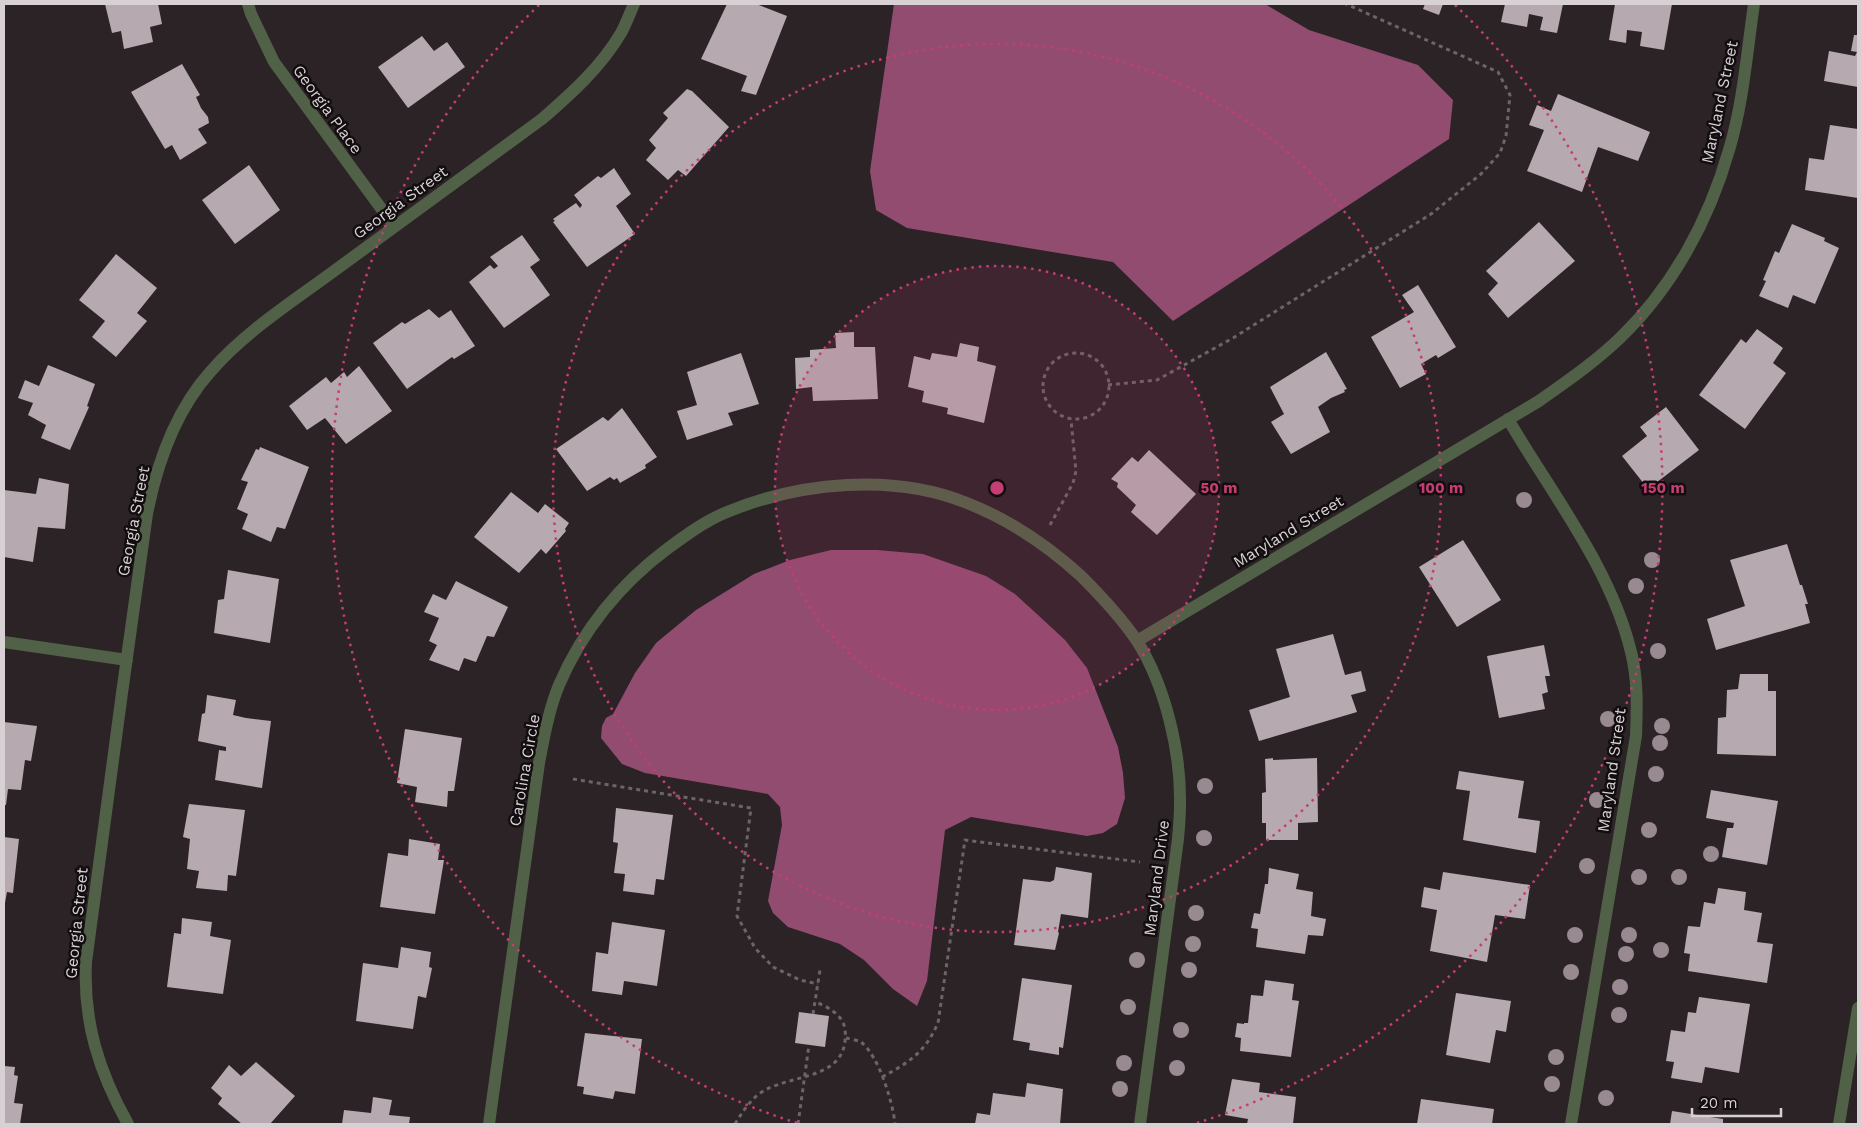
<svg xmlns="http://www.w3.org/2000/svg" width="1862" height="1128" viewBox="0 0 1862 1128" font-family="'Work Sans',sans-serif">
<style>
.water{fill:#914c70}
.building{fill:#b6a9af}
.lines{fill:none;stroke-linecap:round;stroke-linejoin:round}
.path{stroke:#6c6468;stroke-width:3;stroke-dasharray:4 4;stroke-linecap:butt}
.minor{stroke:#516147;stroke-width:12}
.tree{fill:#998990}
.ring{fill:none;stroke:#c63d73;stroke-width:2.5;stroke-dasharray:2.5 5}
.labels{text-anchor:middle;stroke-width:5;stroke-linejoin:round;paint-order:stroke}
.street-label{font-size:16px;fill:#d8d1d4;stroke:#120d0f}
.centre{fill:#c63d73;stroke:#120d0f;stroke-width:2.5}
.ring-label{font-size:15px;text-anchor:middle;font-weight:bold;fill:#c63d73;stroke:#120d0f;stroke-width:5;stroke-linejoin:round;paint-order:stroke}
</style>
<rect width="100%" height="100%" fill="#2c2327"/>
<path class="water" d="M894 4H1265L1309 30 1418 65 1453 100 1449 139 1173 321 1113 262 907 228 876 210 870 171Z
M831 550H877L923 554 986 576 1015 594 1038 615 1065 640 1087 668 1118 747 1123 773 1125 798 1117 824 1103 833 1087 836 971 817 945 830 927 981 917 1006 893 989 864 960 840 944 788 927 773 913 768 901 782 825 780 807 768 794 645 773 622 764 601 738 602 726 606 718 613 714 635 673 656 643 696 610 754 574 790 560Z"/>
<path class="building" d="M105 4H158L162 24 150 27 153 42 124 49 121 31 112 33Z
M727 4H756L787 16 756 95 741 91 747 76 701 59Z
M1425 4H1443L1439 15 1423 9Z
M1505 4H1563L1557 33 1540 30 1543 17 1529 14 1527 27 1501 22Z
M1615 4H1672L1664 50 1640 46 1642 32 1627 30 1626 43 1609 40Z
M1854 35H1858V87L1824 81 1829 51 1855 56 1857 52 1851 51Z
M422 36 434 51 447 42 465 67 408 108 378 67Z
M182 64 200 95 196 97 201 108 208 117 209 123 198 129 207 143 180 160 172 145 165 149 131 92Z
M687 89 692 91 729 127 686 176 678 170 668 180 646 160 656 148 649 140 668 118 663 113Z
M1558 94 1650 132 1638 161 1598 147 1582 192 1527 171 1544 130 1529 125 1537 105 1551 111Z
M1830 125 1858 129V198L1805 190 1809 158 1824 160Z
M249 165 280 210 235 244 202 200Z
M614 168 631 194 616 206 635 234 587 267 553 222 555 221 553 219 576 203 580 208 582 205 574 195 598 176 601 178Z
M1539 222 1575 261 1508 318 1488 294 1498 283 1486 271Z
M1792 224 1825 238 1824 241 1839 248 1815 304 1793 295 1788 308 1759 296 1766 281 1763 280 1775 251 1779 253Z
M522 235 540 260 530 267 550 295 504 328 469 282 490 265 494 269 498 266 490 257Z
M116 254 157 288 137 313 147 321 116 357 92 337 105 321 79 300Z
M1418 285 1456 347 1438 358 1436 355 1421 364 1426 374 1400 388 1371 337 1414 312 1402 295Z
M429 309 439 318 451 310 475 346 454 359 452 357 407 389 373 343 402 322 405 324Z
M1757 329 1783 348 1773 363 1786 373 1745 429 1699 395 1741 339 1746 343Z
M854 332V347H875L878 399 813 401 812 387 796 389 795 358 810 357V350L836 348 835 333Z
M960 343 979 347 977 361 996 366 984 423 947 414 948 408 922 402 924 391 908 387 914 356 930 360 932 353 957 357Z
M1326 352 1347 389 1344 390 1345 392 1331 398 1318 407 1330 432 1291 454 1271 422 1284 414 1270 387Z
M741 353 759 404 728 413 733 425 687 440 677 411 697 405 687 372Z
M48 365 95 384 87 406 89 407 70 450 41 438 46 425 28 415 33 403 18 398 25 380 39 386Z
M359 366 392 411 346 444 325 418 307 430 289 406 326 377 331 383 344 372 347 377Z
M1666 407 1699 450 1648 489 1622 456 1647 436 1640 427Z
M622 408 657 457 645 465 646 468 620 483 617 478 614 480 610 477 587 491 556 449 603 417 608 421Z
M260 447 309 467 285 529 277 527 271 542 242 529 248 514 237 509 248 482 241 480 256 449 259 450Z
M1149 450 1196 494 1157 535 1131 512 1136 505 1117 487 1118 483 1111 479 1132 457 1138 462Z
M39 478 69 484 65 529 38 527 33 562 4 557V490L36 494Z
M511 492 538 513 545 504 569 523 565 529 566 531 546 554 541 549 519 573 474 537Z
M1463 540 1501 600 1457 627 1419 567Z
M1787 544 1800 585H1802L1808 604H1805L1810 623 1716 650 1707 619 1745 606 1730 560Z
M228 570 279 579 270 643 214 633 218 600 224 599Z
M456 581 508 607 494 637 487 636 476 662 464 658 459 671 429 660 437 645 429 641 439 618 424 612 433 594 446 600Z
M1333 634 1345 675 1361 671 1366 691 1351 695 1357 712 1259 741 1249 710 1290 697 1276 649Z
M1544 645 1550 676H1545L1548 692 1542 694 1545 709 1499 718 1487 656Z
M1740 674H1768V691H1776V756L1717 754 1718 718 1726 717 1727 690 1738 689Z
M207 695 236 700 233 715 246 718 271 721 262 788 215 780 219 750 226 751V747L198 741 202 714 205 713Z
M4 722 37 726 31 761 25 760 21 790 8 789 6 805H4Z
M405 729 462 738 454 791H448L447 807 415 802 417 787 397 783Z
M1273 758V760L1317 758 1318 822 1298 823V840H1266V823H1262V793L1266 792 1265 759Z
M1459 771 1524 781 1518 818 1540 821 1536 853 1463 840 1470 791 1456 789Z
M1711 790 1778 801 1767 865 1722 857 1727 828H1733L1734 823 1706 818Z
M189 804 245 810 236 876 228 875 227 891 196 888 199 871 187 869 190 839 183 837Z
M616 808 673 815 664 880 656 879 654 895 623 891 625 874 614 873 618 843 613 842Z
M4 837 19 839 13 893 7 892 5 903Z
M409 839 440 844 438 860H444L435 914 380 907 388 853 408 856Z
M1056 867 1092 873 1088 918 1061 914 1058 932 1059 933 1055 950 1014 945 1023 879 1050 882 1054 880Z
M1269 868 1299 874 1296 889 1313 892 1311 916 1326 919 1323 936 1308 935 1305 954 1256 947 1258 929 1251 928 1254 913 1260 914 1265 884H1268Z
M1443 872 1530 885 1525 919 1495 915 1487 962 1430 951 1437 910 1421 907 1424 887 1440 890Z
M1718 888 1746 892 1744 910 1762 913 1757 942 1773 944 1767 983 1688 971 1690 954 1684 953 1688 926 1700 927 1704 902 1715 904Z
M182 918 212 922 210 936 231 940 223 994 167 987 174 933 181 934Z
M612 922 665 930 657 986 624 981 622 995 592 991 596 952 608 954Z
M401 947 431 952 429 967 432 968 426 998 418 996 413 1029 356 1021 363 963 398 968Z
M1022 978 1072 985 1063 1048 1059 1047V1055L1029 1050 1030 1043 1013 1040Z
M1265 980 1294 984 1292 1000 1299 1001 1291 1057 1240 1051 1241 1038 1235 1037 1237 1023 1244 1024V1023H1248L1251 995 1263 996Z
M1456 993 1511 1001 1506 1032 1496 1030 1490 1063 1446 1055Z
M1699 997 1750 1004 1739 1073 1705 1067 1702 1083 1671 1078 1674 1062 1666 1061 1671 1030 1685 1032 1688 1012 1696 1013Z
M799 1012 829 1016 825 1047 795 1043Z
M585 1033 642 1039 635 1094 615 1091 613 1099 583 1094 584 1087 577 1086Z
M256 1062 295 1096 270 1124H242L218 1104 222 1098 211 1088 229 1065 241 1076Z
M4 1066 15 1067 14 1075 18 1076 14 1103 23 1104 20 1124H4Z
M1232 1079 1260 1083 1259 1092 1296 1097 1293 1124H1247L1248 1119 1225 1115Z
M1027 1083 1063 1089 1060 1124H975L977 1113 990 1115 993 1093 1025 1097Z
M373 1097 392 1100 389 1115 410 1117 409 1124H342L344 1110 371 1113Z
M1421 1099 1494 1109 1492 1124H1417Z
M1672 1111 1723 1119V1124H1670Z"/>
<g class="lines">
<path class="path" d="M1043 386a33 33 0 1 1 66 0a33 33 0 1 1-66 0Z
M1108 385 1157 380 1233 338 1431 214 1481 174 1500 153 1506 136 1510 95 1498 72 1346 4
M1050 525 1073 483 1076 471 1071 420
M573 779 751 808 737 916 755 948 773 967 800 980 818 984
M813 1014 820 970
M846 1038C850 1039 857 1040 861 1042 879 1056 893 1103 895 1124
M882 1077C910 1062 925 1052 938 1023L965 840 1140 862
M735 1124C743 1111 751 1098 765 1090 798 1073 850 1079 845 1029 843 1015 827 1006 815 1002
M798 1124 809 1045"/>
<path class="minor" d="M248 4 251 14 274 62 394 226
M1508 419C1551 493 1611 568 1631 652 1638 679 1637 708 1636 736L1571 1124
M1137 641 1539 401C1567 381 1595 362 1620 338 1673 287 1709 220 1729 150 1743 104 1747 52 1754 4
M4 642 127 660
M128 1124C99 1072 83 1022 86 962L122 693 147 514C157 463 175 411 211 371 246 331 292 302 334 271 403 220 473 170 542 119 572 93 601 67 621 33 626 24 630 13 634 4
M489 1124 539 763C544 737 549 709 559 685 582 631 620 584 667 549 686 535 705 521 727 512 800 482 893 473 967 503 1010 520 1047 545 1081 576 1101 596 1121 617 1137 641 1165 685 1181 752 1180 804 1180 816 1179 828 1178 839L1140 1124
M1839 1124 1858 1008"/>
</g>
<g class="tree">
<circle cx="1524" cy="500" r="8"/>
<circle cx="1652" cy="560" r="8"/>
<circle cx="1636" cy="586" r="8"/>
<circle cx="1658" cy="651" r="8"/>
<circle cx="1608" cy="719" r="8"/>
<circle cx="1662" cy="726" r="8"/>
<circle cx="1660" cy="743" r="8"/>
<circle cx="1656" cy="774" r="8"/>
<circle cx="1205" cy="786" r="8"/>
<circle cx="1597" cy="800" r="8"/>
<circle cx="1649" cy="830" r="8"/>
<circle cx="1204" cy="838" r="8"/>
<circle cx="1711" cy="854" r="8"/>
<circle cx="1587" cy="866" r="8"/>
<circle cx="1639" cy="877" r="8"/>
<circle cx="1679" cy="877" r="8"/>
<circle cx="1196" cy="913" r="8"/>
<circle cx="1575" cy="935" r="8"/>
<circle cx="1629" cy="935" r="8"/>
<circle cx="1193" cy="944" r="8"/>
<circle cx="1661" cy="950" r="8"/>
<circle cx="1626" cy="954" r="8"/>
<circle cx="1137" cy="960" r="8"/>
<circle cx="1189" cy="970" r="8"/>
<circle cx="1571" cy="972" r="8"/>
<circle cx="1620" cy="987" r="8"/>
<circle cx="1128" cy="1007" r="8"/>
<circle cx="1619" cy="1015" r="8"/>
<circle cx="1181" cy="1030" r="8"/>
<circle cx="1556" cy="1057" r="8"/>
<circle cx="1124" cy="1063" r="8"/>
<circle cx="1177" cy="1068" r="8"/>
<circle cx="1552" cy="1084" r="8"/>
<circle cx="1120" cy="1089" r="8"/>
<circle cx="1606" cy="1098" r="8"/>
</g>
<circle cx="997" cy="488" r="222" fill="#c63d73" fill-opacity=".12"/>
<g class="ring">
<circle cx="997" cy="488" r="222"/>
<circle cx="997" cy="488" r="444"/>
<path d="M797 1123A666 666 0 0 1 539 5M1455 5A666 666 0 0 1 1197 1123"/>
</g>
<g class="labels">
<g class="street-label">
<text transform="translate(1719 102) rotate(-78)" y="6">Maryland Street</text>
<text transform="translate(328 109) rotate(54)" y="6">Georgia Place</text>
<text transform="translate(400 202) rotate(-36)" y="6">Georgia Street</text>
<text transform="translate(133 521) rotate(-79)" y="6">Georgia Street</text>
<text transform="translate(1288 531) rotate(-31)" y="6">Maryland Street</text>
<text transform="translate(524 770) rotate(-80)" y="6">Carolina Circle</text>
<text transform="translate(1611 770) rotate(-82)" y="6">Maryland Street</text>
<text transform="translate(1156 878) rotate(-83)" y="6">Maryland Drive</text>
<text transform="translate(76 923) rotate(-84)" y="6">Georgia Street</text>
</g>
</g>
<circle cx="997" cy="488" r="8" class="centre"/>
<g class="ring-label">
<text x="1219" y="493">50 m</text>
<text x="1441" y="493">100 m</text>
<text x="1663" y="493">150 m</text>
</g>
<rect width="1862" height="1128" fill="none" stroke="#d8d1d4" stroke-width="10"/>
<path d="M1692 1108v8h89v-8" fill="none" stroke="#d8d1d4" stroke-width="2.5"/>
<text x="1700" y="1108" font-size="15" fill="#d8d1d4" stroke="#120d0f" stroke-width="4" paint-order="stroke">20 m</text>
</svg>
